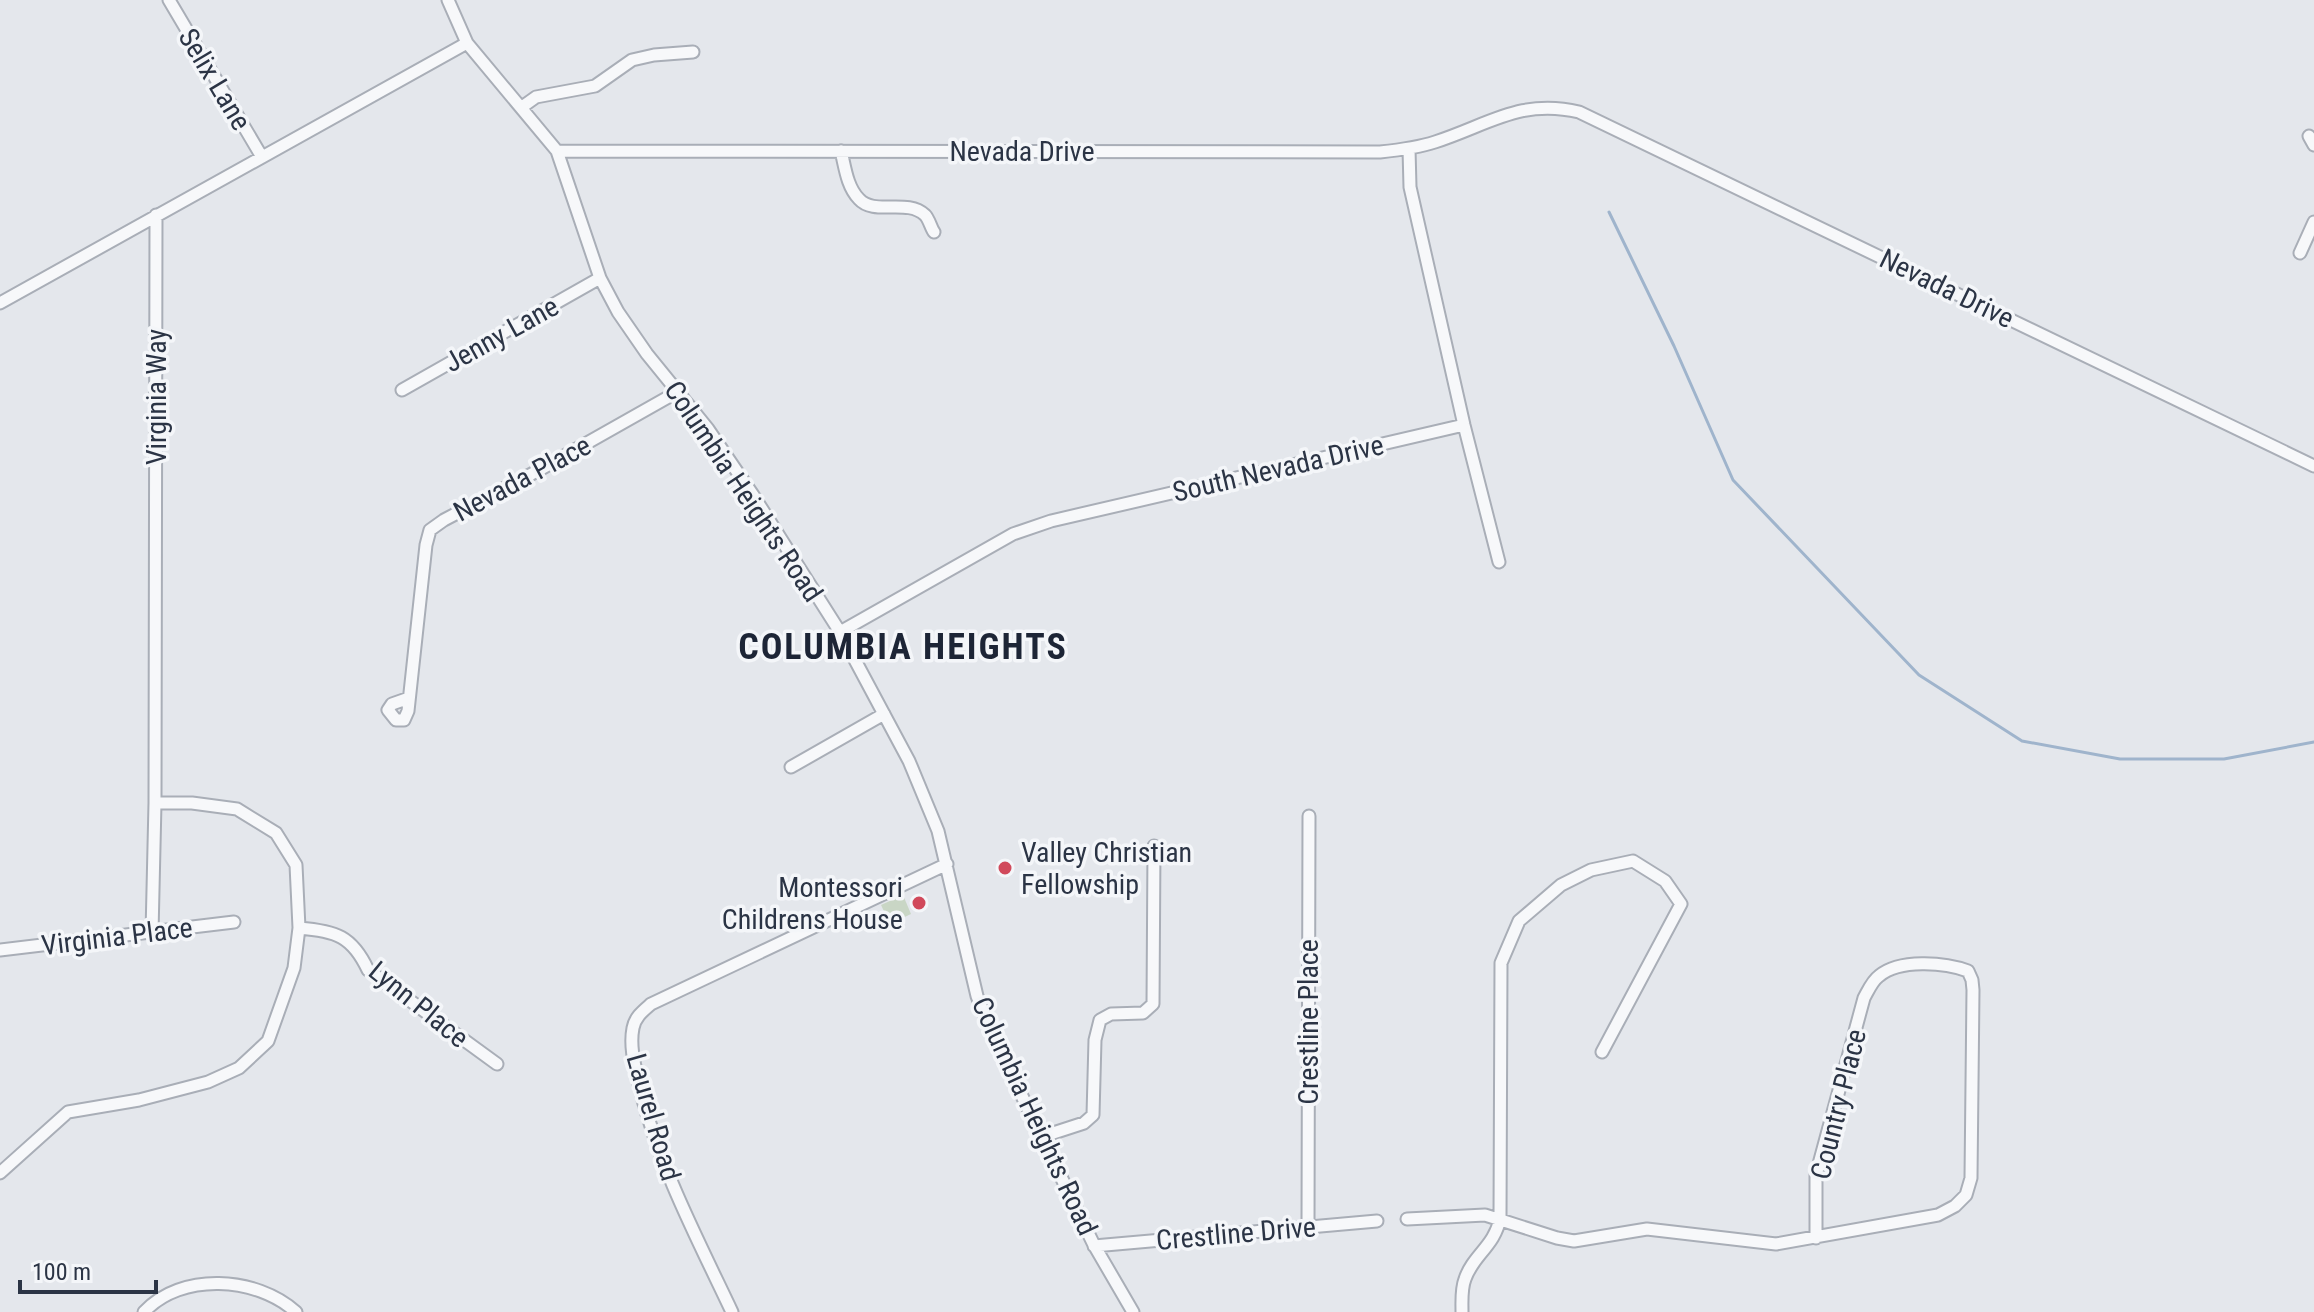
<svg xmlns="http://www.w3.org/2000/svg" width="2314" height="1312" viewBox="0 0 2314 1312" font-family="'Roboto Condensed',sans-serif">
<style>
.green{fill:#c9d6c5}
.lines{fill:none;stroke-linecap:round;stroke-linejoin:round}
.stream{stroke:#9fb4cc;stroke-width:3}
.minor-casing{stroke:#a9aeb7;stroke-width:15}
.minor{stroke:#f7f8fa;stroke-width:11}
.poi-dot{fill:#d1495b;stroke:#f4f6f9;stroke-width:3}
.labels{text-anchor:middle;stroke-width:7;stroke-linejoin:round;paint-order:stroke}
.street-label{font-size:28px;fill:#2b3445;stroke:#f4f6f9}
.poi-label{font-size:28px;fill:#2b3445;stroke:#f4f6f9;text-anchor:start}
.district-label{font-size:36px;font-weight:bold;letter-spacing:2px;fill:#1d2536;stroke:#f4f6f9}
</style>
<rect width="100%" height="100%" fill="#e4e7ec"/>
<path class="green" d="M903 895 911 914 890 924 881 905Z"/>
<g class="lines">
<path class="stream" d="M1609 212 1674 346 1733 480 1919 675 2022 741 2120 759H2224L2314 742"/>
<g class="minor-casing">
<path id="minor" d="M169 0 262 157
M448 0 467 43 557 151 600 278 618 312 647 354 708 429 753 495 840 632 909 761 938 831 977 996 991 1032 1094 1245 1133 1312
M522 107 536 97 595 86 632 60 654 55 693 52
M2309 136 2314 145
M1409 149 1410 187 1464 425 1499 562
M557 151 1380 152C1399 150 1417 148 1435 142 1488 125 1521 98 1579 112L2314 466
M841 151C845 167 847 187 859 199 874 216 907 198 925 215 929 219 931 228 934 232
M2300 253 2314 222
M0 303 467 43
M402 390 600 278
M840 632 1013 534 1051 521 1464 425
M409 698 392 704 388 710 396 720H404L408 711 426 545 430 530 444 520 541 469 679 391
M791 767 884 714
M299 928C336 931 352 936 368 970L497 1064
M152 933 155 803 156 215
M0 950 234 922
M1041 1137 1084 1123 1093 1115 1095 1040 1100 1020 1111 1014 1143 1013 1153 1004 1154 846
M0 1173 68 1112 139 1100 208 1082 239 1068 268 1041 294 968 299 928 296 865 276 833 237 809 192 803H155
M1407 1219 1485 1215 1557 1238 1574 1241 1647 1229 1776 1244 1938 1215 1955 1206 1966 1195 1971 1178 1973 990 1972 980 1968 971C1944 962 1899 959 1879 976 1872 981 1868 991 1864 998L1816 1175V1238
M1308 1227 1309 816
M1094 1246 1377 1221
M144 1312C181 1272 256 1276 296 1312
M732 1312C697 1238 660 1168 640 1089 636 1070 629 1048 633 1028 635 1017 643 1011 651 1004L947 864
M1462 1312C1462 1301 1461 1289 1465 1279 1473 1255 1495 1246 1500 1218L1501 963 1519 921 1561 885 1591 870 1633 861 1665 881 1681 904 1602 1052"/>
</g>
<use href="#minor" class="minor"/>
</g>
<g class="poi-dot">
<circle cx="1005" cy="868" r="8"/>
<circle cx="919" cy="903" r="8"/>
</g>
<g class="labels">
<g class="street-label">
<text transform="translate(215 79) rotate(59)" y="10">Selix Lane</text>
<text x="1022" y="161">Nevada Drive</text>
<text transform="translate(1947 288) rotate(26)" y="10">Nevada Drive</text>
<text transform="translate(501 334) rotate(-29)" y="10">Jenny Lane</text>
<text transform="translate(156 397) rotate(-90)" y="10">Virginia Way</text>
<text transform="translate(1278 468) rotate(-13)" y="10">South Nevada Drive</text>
<text transform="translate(522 478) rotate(-28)" y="10">Nevada Place</text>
<text transform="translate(744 491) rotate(56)" y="10">Columbia Heights Road</text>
<text transform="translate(117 936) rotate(-7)" y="10">Virginia Place</text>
<text transform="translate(419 1004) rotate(39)" y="10">Lynn Place</text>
<text transform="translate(1308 1022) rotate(-90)" y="10">Crestline Place</text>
<text transform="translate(1838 1104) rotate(-76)" y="10">Country Place</text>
<text transform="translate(1035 1116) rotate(65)" y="10">Columbia Heights Road</text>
<text transform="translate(654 1117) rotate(74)" y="10">Laurel Road</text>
<text transform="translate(1236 1233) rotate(-5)" y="10">Crestline Drive</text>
</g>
<g class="poi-label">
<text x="1021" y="862">Valley Christian<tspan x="1021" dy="32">Fellowship</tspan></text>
<text x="903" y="897" text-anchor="end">Montessori<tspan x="903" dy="32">Childrens House</tspan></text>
</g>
<g class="district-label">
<text x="903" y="659">COLUMBIA HEIGHTS</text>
</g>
</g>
<path d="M20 1280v12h136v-12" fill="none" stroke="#2b3445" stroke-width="4"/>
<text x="32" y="1280" font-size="24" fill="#2b3445" stroke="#f4f6f9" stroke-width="6" paint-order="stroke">100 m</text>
</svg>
